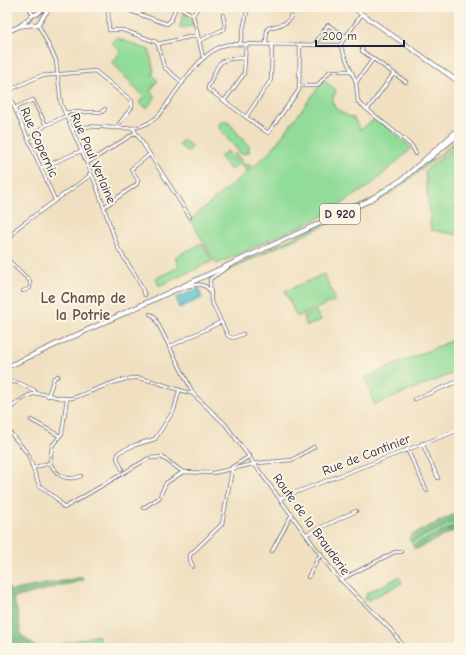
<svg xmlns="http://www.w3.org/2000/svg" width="466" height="655" viewBox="0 0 466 655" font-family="'Comic Neue',sans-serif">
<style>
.green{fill:#91dc98;stroke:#5a7f6a}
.forest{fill:#74bc80;stroke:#4b6f5e}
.water{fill:#53bdcf;stroke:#3a7085}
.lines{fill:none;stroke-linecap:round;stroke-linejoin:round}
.street-casing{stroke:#6a646a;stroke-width:4}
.secondary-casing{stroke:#6a646a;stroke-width:5}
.primary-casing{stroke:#6a646a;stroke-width:5.5}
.street{stroke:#fff;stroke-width:2.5}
.secondary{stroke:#fff;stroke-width:3.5}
.primary{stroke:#fff;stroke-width:4}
.labels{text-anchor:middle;stroke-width:4;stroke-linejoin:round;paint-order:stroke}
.shield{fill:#fcf5e5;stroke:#63616e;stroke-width:1}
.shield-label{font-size:12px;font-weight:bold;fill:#22223b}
.street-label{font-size:13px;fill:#22223b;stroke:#fcf5e5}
.quarter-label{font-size:15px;font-weight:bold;fill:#614f4c;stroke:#fcf5e5}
</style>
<rect width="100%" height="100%" fill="#fcf5e5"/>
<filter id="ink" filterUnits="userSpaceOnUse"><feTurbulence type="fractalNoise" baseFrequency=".025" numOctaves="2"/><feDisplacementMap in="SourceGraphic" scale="8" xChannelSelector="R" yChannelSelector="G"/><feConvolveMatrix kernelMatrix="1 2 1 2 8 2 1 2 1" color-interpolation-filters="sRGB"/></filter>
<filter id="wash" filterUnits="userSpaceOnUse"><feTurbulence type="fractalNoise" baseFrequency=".012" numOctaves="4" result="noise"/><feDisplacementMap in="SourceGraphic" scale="16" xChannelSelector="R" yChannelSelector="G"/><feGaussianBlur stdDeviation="0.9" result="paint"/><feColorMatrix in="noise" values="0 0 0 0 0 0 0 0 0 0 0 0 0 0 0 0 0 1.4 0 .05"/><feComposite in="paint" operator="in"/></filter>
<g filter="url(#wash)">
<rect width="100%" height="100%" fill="#f0e0c1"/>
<path class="green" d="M184 13 191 19 193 26 179 28Z
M117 38 149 50 154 72 152 74 158 80 150 91 156 96 147 108 139 103 144 96 130 84 131 82 120 73 121 71 112 63 121 51 111 43Z
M324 80 336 90 332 101C335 111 345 115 354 118L360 130 376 118 412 148 372 184 323 216 217 264 190 220 270 152Z
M223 121 229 123 249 146V153L241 154 220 130 219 124Z
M459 138V141L388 195 363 208 271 250 212 279 225 270 384 194 426 162 435 159Z
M183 140 192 146 188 152 179 145Z
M459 144 453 152 455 156 454 161H459V235L431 230 425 171Z
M227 151 238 164 231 170 220 157Z
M235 153 246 166 249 164 251 166 246 171 233 155Z
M202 243 213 261 159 286 156 278 179 267 175 257Z
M324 274 336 300 297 317 285 291Z
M316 311 321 320 307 326 303 317Z
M458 338 459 371 374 405 366 377Z
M459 519V524L415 545 417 549 415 550 411 542Z
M399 577 402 583 366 601 364 598 367 597 366 594Z
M98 635 102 648H59V645Z"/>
<path class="forest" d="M459 512V519L411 542 409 539 411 535Z
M459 524V528L417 549 414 545Z
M83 577 84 580 13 598 18 614 21 635 37 648H19L7 639V584L10 591Z"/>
<path class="water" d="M199 288 202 298 179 308 176 298Z"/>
</g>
<g filter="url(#ink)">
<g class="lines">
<g class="street-casing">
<path id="street" d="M29 7 33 15
M108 7 109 30H123L156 42 158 44 164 67 183 83
M119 7 167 24 171 20 176 7
M179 7 193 15 203 57
M193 15 198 7
M38 24 56 60 61 104 95 182 118 248 137 278 145 295
M199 41 224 29 225 26 223 15
M158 44 198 35
M240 44 248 7
M266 44 267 29C275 24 296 27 290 7
M272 44 271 80 246 117 268 133 299 90 300 45
M314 45 328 25 347 37
M340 45 356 82 358 102 412 146 416 154
M362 48V51L406 82
M245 58C214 58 220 64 208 87V89L246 117
M357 81 373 59
M300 86H317L330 71H351
M7 91 40 76 95 71 132 101V107L116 128
M7 91 55 200
M224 101 244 74 246 44
M14 108 33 100 46 125
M368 109 394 73
M65 113 68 112H102L105 109
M133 128 190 217
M72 129C102 120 135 141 160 114 176 92 202 47 230 44L340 45 362 14
M28 139 46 125 66 116
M87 163 135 133
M41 168 81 151
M104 207 137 184 138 180 131 169 149 155
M7 242 17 228 88 177 90 173
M7 256 10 262 30 281V288L23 291
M228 267 210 279 211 300 228 336 233 338 243 334
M178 290C190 286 202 279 211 292
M150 314 154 316 194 395 225 424 334 573 391 630 405 648
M169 347 221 322
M7 381 19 383 34 390 36 394
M48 396 54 378 58 376
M67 398 62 433 52 446 50 463C57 476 66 482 81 476
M415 399 459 381
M7 411C15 405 23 396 33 394 46 391 58 401 72 398 90 393 120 377 137 378 156 380 175 390 194 394
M31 420 60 436
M7 429 28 454 39 485 57 499 64 508 149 458 162 457 183 472
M422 443 438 478
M407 449 427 491
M33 468 49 463
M122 469 117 458 119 452 135 445 155 439 174 410 179 391
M232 470V467L250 456
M281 498 459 430
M143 508 159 498 166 483 183 472 213 473 258 463 292 460 314 447
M307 534 356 511
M272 551 292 514
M193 567 190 560V555L222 524 232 470
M308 577 321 553
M340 580 395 552H401"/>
</g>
<g class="secondary-casing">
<path id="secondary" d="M352 7 459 82
M21 26 38 24 50 7
M7 32 20 26 33 15 37 14 45 7"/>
</g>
<g class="primary-casing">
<path id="primary" d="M427 160 459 134
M7 367 368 201 403 179 459 129"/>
</g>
<use href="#street" class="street"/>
<use href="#secondary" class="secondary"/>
<use href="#primary" class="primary"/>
</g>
</g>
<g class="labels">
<rect class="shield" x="320" y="204" width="40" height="20" rx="3"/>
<g class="shield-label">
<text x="340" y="218">D 920</text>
</g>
<g class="street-label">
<text transform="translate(40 142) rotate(66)" y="5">Rue Copernic</text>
<text transform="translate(94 158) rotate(67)" y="5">Rue Paul Verlaine</text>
<text transform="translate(366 454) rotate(-21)" y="5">Rue de Cantinier</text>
<text transform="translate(312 524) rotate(54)" y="5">Route de la Brauderie</text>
</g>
<g class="quarter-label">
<text x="83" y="303">Le Champ de<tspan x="83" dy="17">la Potrie</tspan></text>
</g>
</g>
<rect width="466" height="655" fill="none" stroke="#fcf5e5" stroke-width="24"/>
<path d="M316 40v6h88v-6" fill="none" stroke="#22223b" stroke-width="2"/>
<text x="322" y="40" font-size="12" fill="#22223b" stroke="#fcf5e5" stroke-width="3" paint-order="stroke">200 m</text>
</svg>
